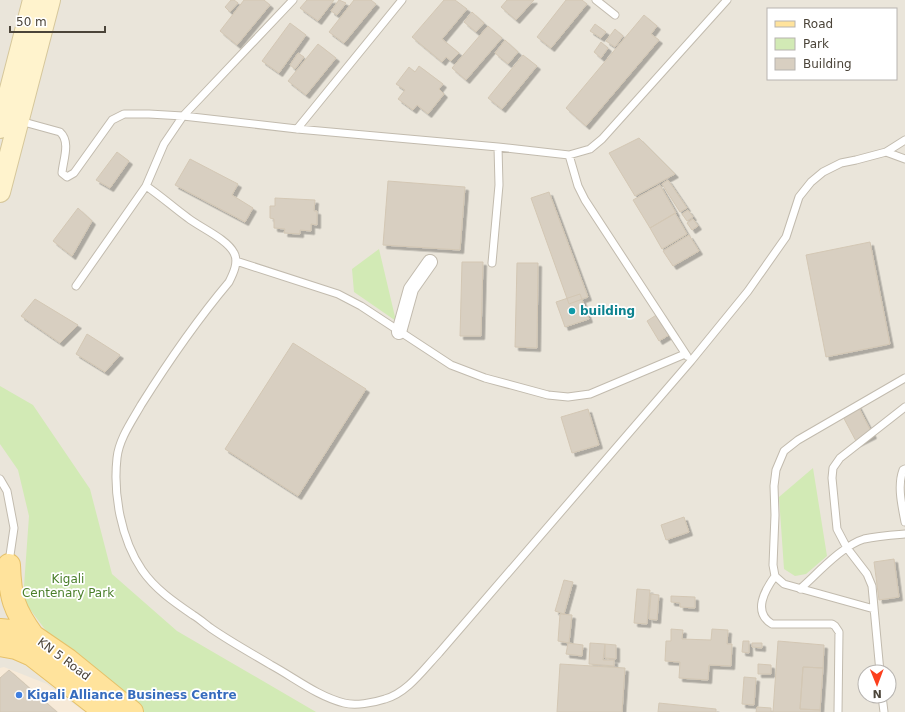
<svg xmlns="http://www.w3.org/2000/svg" width="905" height="712" viewBox="0 0 905 712" font-family="'DejaVu Sans',sans-serif">
<style>
.residential{fill:#eae5da;fill-rule:evenodd}
.commercial{fill:#f7ead8}
.green{fill:#d2eab5}
.building{fill:#d8cfc1;stroke:#d3c7b4;filter:url(#shadow)}
.lines{fill:none;stroke-linecap:round;stroke-linejoin:round}
.lane-casing{stroke:#c2bbae;stroke-width:9}
.street-casing{stroke:#c2bbae;stroke-width:16}
.secondary-casing{stroke:#d6c79b;stroke-width:22}
.primary-casing{stroke:#e6c16a;stroke-width:24}
.lane{stroke:#fff;stroke-width:7}
.street{stroke:#fff;stroke-width:14}
.secondary{stroke:#fff3cd;stroke-width:20}
.primary{stroke:#ffe39c;stroke-width:22}
.culture-dot{fill:#0f9aa8;stroke:#fff;stroke-width:1.5}
.shop-dot{fill:#3f7fe0;stroke:#fff;stroke-width:1.5}
.labels{text-anchor:middle;stroke-width:3.5;stroke-linejoin:round;paint-order:stroke}
.culture-label{font-size:12px;font-weight:bold;fill:#0d838f;stroke:#fff;text-anchor:start}
.park-label{font-size:12px;fill:#4a7f2a;stroke:#fff}
.street-label{font-size:12px;fill:#4b4439;stroke:#fff}
.shop-label{font-size:12px;font-weight:bold;fill:#366cbe;stroke:#fff;text-anchor:start}
</style>
<defs>
<filter id="shadow"><feDropShadow dx="3.5" dy="3.5" stdDeviation="0" flood-color="#0004"/></filter>
</defs>
<rect width="100%" height="100%" fill="#f6f3ec"/>
<path class="residential" d="M0 0H905V712H0ZM768 9H896V79H768ZM865 672H889V696H865Z"/>
<path class="commercial" d="M4 667 47 684 85 712H0V668Z"/>
<path class="green" d="M379 249 396 321 354 292 352 269Z
M0 386 33 405 90 489 112 574 177 631 316 712H144L50 636 23 600 29 516 18 470 0 444Z
M813 468 827 556 806 574 795 576 784 569 779 497Z"/>
<path class="building" d="M231 0H234L238 3 230 12 225 7Z
M244 0H264L270 5 237 45 220 31Z
M307 0H334L318 21 300 8Z
M339 0 346 3 337 15 331 11Z
M354 0H371L376 4 344 43 329 32Z
M444 0H455L467 9 442 39 459 53 451 61 446 57 442 62 412 37Z
M507 0H534L516 20 501 7Z
M566 0H582L587 4 551 48 537 37Z
M472 12 484 23 476 32 464 22Z
M644 15 657 26 651 34 659 40 586 126 566 108Z
M290 23 306 35 279 73 262 61Z
M595 24 606 32 601 38 590 31Z
M488 26 502 38 466 80 452 68Z
M615 29 623 36 615 47 606 41Z
M505 40 518 52 508 64 495 53Z
M601 42 608 48 601 58 594 52Z
M318 44 336 58 306 95 288 81Z
M298 53 304 57 295 69 290 65Z
M523 55 537 66 502 109 488 98Z
M419 66 443 84 439 89 444 94 428 114 417 105 413 110 398 99 405 90 396 84 409 67 415 72Z
M639 138 675 174 635 196 609 153Z
M117 152 129 161 110 188 96 180Z
M190 159 238 184 232 195 253 208 245 222 175 185Z
M668 180 687 208 680 212 662 184Z
M388 181 465 187 460 250 383 245Z
M660 185 676 213 650 228 633 200Z
M549 192 588 297 569 304 531 198Z
M275 198 315 200 314 211H317V225L311 224V231L300 230V234L284 233 285 229 274 228V219L270 218V206H275Z
M78 208 92 221 72 256 53 241Z
M688 210 693 217 687 221 682 214Z
M675 213 687 234 662 249 650 228Z
M693 219 698 226 692 230 687 223Z
M689 235 699 251 673 266 663 251Z
M870 242 890 344 826 357 806 255Z
M462 262H483L481 336H460Z
M517 263H538L537 348 515 347Z
M580 294 589 319 565 327 556 302Z
M35 299 78 325 60 343 21 316Z
M661 312 674 332 659 341 647 321Z
M87 334 120 355 105 372 76 354Z
M293 343 366 389 298 496 225 449Z
M857 404 873 435 857 443 841 413Z
M588 409 599 445 572 453 561 417Z
M684 517 689 532 666 540 661 525Z
M894 559 899 597 879 600 874 562Z
M564 580 573 582 564 614 555 611Z
M637 589 650 590 647 624 634 623Z
M651 594 659 595 657 620 649 619Z
M671 596 695 597V608L680 607V603L671 602Z
M560 614 572 615 569 643 558 641Z
M671 629 683 630 682 639 711 640 712 629 728 630 727 644H732L731 666 709 665 708 680 679 678 680 662 665 661 666 641H671Z
M743 641H749V653L742 652Z
M778 641 824 645 823 668 803 667 800 709 820 710V712H773Z
M568 643 583 645 582 656 566 654Z
M590 643 605 644 603 660H614V666L589 664Z
M752 643H762V648L752 647Z
M605 644 616 645V659L605 658Z
M560 664 625 668 622 712H557Z
M758 664 771 665V674H758Z
M803 667 823 668 820 710 800 709Z
M9 670 57 712H0V678Z
M744 677 756 678 754 705 742 704Z
M659 703 716 709V712H658Z
M757 707 771 708V712H756Z"/>
<g class="lines">
<g class="lane-casing">
<path id="lane" d="M293 0 183 116 164 144 146 186C161 196 174 208 188 218 201 228 227 239 234 253 239 262 233 274 229 282 197 320 168 362 141 405 132 421 119 439 117 458 113 494 121 539 142 570 155 589 174 602 193 615 200 619 206 625 212 629 231 642 251 653 271 665 295 678 317 696 344 703 355 706 373 703 385 699 407 693 423 670 439 653L691 361 748 291 786 237 799 197 811 182 823 172 841 163 856 160 886 152 905 140
M596 0 615 15
M20 121 60 132C71 142 63 160 62 173L67 177 74 173 112 120 124 114H149L183 116 297 129 498 147 569 155 590 149 602 139 727 0
M297 129 402 0
M886 152 905 159
M569 155 578 186 585 200 687 356
M236 261 338 294 361 306 451 365 485 378 548 395 568 397 590 394 685 354
M492 263 499 185 498 147
M76 286 146 186
M905 469 903 470C897 486 902 506 905 522
M0 479 7 491 14 528 9 562
M775 576C765 590 752 612 772 624H832L835 626 839 632 838 712
M800 589C817 574 843 545 864 539 877 536 892 535 905 534
M874 609 784 584 775 576 773 565 775 515 774 486 776 470 784 451 798 440 905 378
M880 672 872 586 867 574 847 548 837 529 832 478 833 468 840 458 905 407
M882 696 884 712"/>
</g>
<g class="street-casing">
<path id="street" d="M399 332 411 289 430 262"/>
</g>
<g class="secondary-casing">
<path id="secondary" d="M0 128 33 0
M0 192 50 0"/>
</g>
<g class="primary-casing">
<path id="primary" d="M9 565C10 597 14 610 33 636
M0 630 22 632 33 636 68 660 132 712
M0 645 16 648 32 655 105 712"/>
</g>
<use href="#lane" class="lane"/>
<use href="#street" class="street"/>
<use href="#secondary" class="secondary"/>
<use href="#primary" class="primary"/>
</g>
<circle class="culture-dot" cx="572" cy="311" r="4"/>
<circle class="shop-dot" cx="19" cy="695" r="4"/>
<g class="labels">
<g class="culture-label">
<text x="580" y="315">building</text>
</g>
<g class="park-label">
<text x="68" y="583">Kigali<tspan x="68" dy="14">Centenary Park</tspan></text>
</g>
<g class="street-label">
<text transform="translate(64 659) rotate(37)" y="4">KN 5 Road</text>
</g>
<g class="shop-label">
<text x="27" y="699">Kigali Alliance Business Centre</text>
</g>
</g>
<rect x="767" y="8" width="130" height="72" fill="#ffffff" stroke="#b7b4b0"/>
<rect x="775" y="21" width="20" height="6" fill="#ffe39c" stroke="#b7b4b0"/>
<text x="803" y="28" font-size="12" fill="#4b4439">Road</text>
<rect x="775" y="38" width="20" height="12" fill="#d2eab5" stroke="#b7b4b0"/>
<text x="803" y="48" font-size="12" fill="#4b4439">Park</text>
<rect x="775" y="58" width="20" height="12" fill="#d8cfc1" stroke="#b7b4b0"/>
<text x="803" y="68" font-size="12" fill="#4b4439">Building</text>
<g transform="translate(877 684) rotate(179)"><circle r="19" fill="#ffffff" stroke="#b7b4b0"/>
<path d="M0-3L7 15L0 10L-7 15Z" fill="#fc3f1d"/>
<text y="-6" font-size="11" font-weight="bold" text-anchor="middle" fill="#4b4439">N</text>
</g>
<path d="M10 26v6h95v-6" fill="none" stroke="#4b4439" stroke-width="2"/>
<text x="16" y="26" font-size="12" fill="#4b4439" stroke="#ffffff" stroke-width="3" paint-order="stroke">50 m</text>
</svg>
